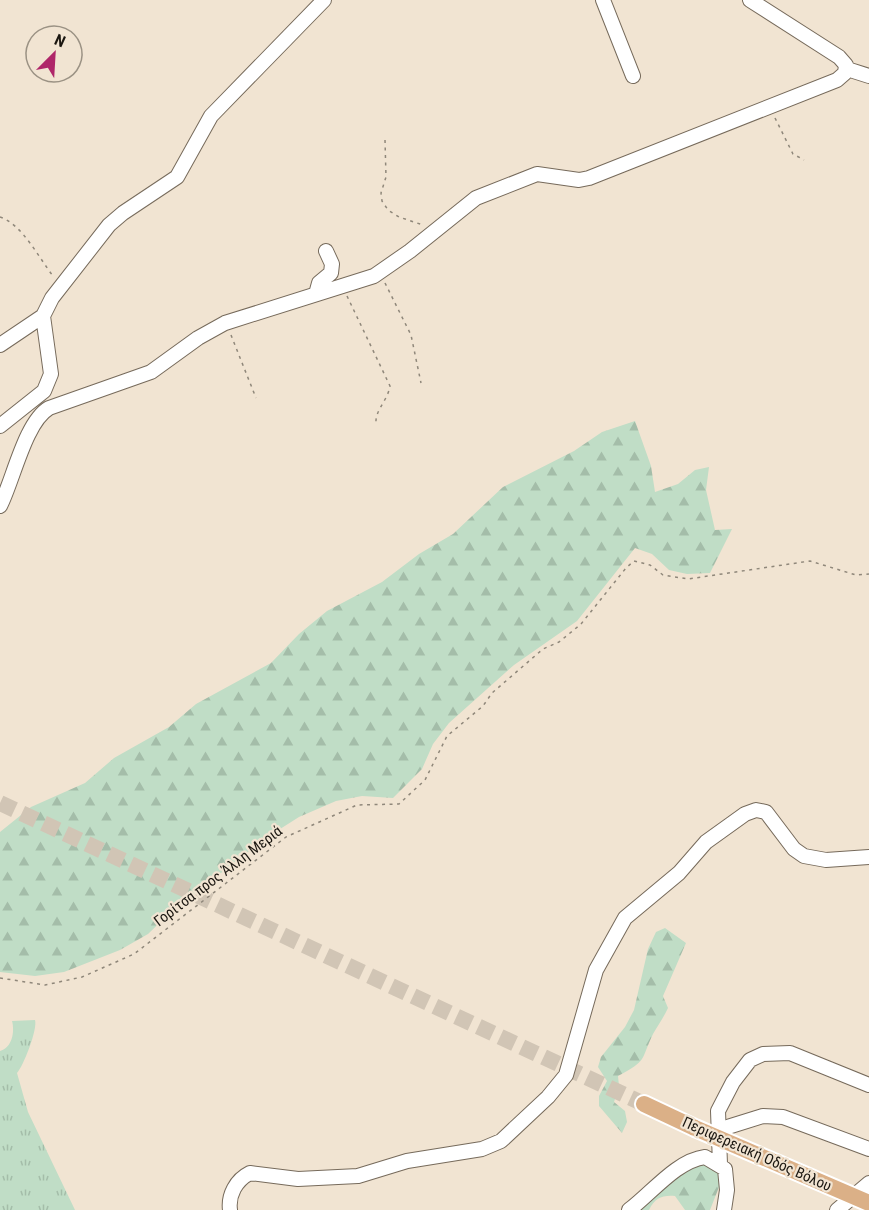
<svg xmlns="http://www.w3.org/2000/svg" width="869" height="1210" viewBox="0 0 869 1210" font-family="'Roboto Condensed',sans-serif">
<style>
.grass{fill:url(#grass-tufts)}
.forest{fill:url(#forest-firs)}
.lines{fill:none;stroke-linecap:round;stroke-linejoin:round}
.major-tunnel{stroke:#d1c5b5;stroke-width:16;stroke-dasharray:16 8;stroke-linecap:butt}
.minor-casing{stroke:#766a5b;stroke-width:16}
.major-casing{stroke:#fff;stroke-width:20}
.path{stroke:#8f877a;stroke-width:1.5;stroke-dasharray:3 4.5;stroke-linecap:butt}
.minor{stroke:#fff;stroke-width:14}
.major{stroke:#dbb087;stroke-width:16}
.major-bridge-casing{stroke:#fff;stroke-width:20;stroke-linecap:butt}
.major-bridge{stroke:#dbb087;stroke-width:16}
.labels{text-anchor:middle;stroke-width:4.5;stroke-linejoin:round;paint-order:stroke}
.street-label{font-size:15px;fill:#1a1610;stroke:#f1e4d2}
</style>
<defs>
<pattern id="grass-tufts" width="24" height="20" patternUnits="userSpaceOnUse" patternTransform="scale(1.5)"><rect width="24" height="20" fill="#c0ddc6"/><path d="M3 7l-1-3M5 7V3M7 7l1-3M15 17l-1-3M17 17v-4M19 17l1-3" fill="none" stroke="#a4bda9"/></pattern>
<pattern id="forest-firs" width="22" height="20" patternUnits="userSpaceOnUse" patternTransform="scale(1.5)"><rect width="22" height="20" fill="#c0ddc6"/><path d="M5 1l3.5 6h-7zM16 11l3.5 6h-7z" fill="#a4bda9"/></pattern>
</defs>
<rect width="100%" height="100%" fill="#f1e4d2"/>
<path class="grass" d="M35 1020C38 1029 23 1067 17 1073L28 1112 75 1210H0V1051C12 1048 15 1032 12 1021Z"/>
<path class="forest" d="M635 421 651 466 655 492 678 484 695 470 709 467 706 490 715 530 732 529 710 573 687 574 669 570 652 554 635 548 577 621 514 665 449 723 433 744 422 769 393 798 362 796 336 801 299 817 269 836 173 910 148 934 120 950 64 972 35 976 0 972V832L31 807 85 783 114 758 169 727 196 704 271 663 299 634 327 611 382 582 419 554 453 534 503 487 574 451 602 432Z
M665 928 686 943 663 996 668 1008C664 1017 658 1025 653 1034 640 1061 648 1060 618 1076L619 1086 614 1102 625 1111 627 1122 622 1133 599 1106V1096L607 1081 598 1067 601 1057 625 1027 634 1010 648 949 656 932Z
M696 1165H709L718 1169 721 1182 710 1210H685L675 1196C662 1195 655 1198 649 1210H638L675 1177Z"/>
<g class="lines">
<path class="major-tunnel" d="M0 803 644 1104"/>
<g class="minor-casing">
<path id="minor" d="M603 0 633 76
M847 69 869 76
M316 294 319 283 331 273 332 264 326 251
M0 345 43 316
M0 426 44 391 51 374 43 316 52 298 109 225 123 213 177 177 211 116 324 0
M0 506C13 481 25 422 49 408L151 372 198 338 225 323 374 276 410 251 476 198 537 174 579 180 589 178 837 80 845 73 846 65 839 57 750 0
M718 1130 763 1116 783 1117 869 1149
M720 1164 718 1111 733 1082 750 1060 763 1054 790 1053 869 1085
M230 1210C228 1195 236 1180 250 1173L298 1179 358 1176 407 1161 482 1149 501 1141 548 1097 566 1075 596 970 625 918 679 873 706 842 745 814 756 810 766 812 794 849 804 856 826 860 869 857
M629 1210C652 1193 676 1161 705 1157L725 1169 727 1190 724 1210
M837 1210 869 1183"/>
</g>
<g class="major-casing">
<path id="major" d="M644 1104 695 1128"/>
</g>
<path class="path" d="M775 118 793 154 804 160
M385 140 386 177 381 193 382 201 388 210 399 217 423 225
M0 217C22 224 39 258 53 276
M385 283 411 335 421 383
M347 296 390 386C388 400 375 410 376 423
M231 335 256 398
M0 978 45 985 82 977 134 954 286 837 357 805 399 804 425 780 447 736 483 706 492 693 543 649 559 642 581 624 626 568 634 561 650 565 663 575 688 579 810 561 856 575 869 574"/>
<use href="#minor" class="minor"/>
<use href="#major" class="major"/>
<g class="major-bridge-casing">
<path id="major-bridge" d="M695 1128 869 1203"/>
</g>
<use href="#major-bridge" class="major-bridge"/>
</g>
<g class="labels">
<g class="street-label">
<text transform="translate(218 876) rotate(-37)" y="5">Γορίτσα προς Άλλη Μεριά</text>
<text transform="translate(757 1154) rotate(24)" y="5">Περιφερειακή Οδός Βόλου</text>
</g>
</g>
<g transform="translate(54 54) rotate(24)"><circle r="28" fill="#f1e4d2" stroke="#9b9284" stroke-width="1.5"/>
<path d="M0-4.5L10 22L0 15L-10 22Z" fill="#af2669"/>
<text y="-9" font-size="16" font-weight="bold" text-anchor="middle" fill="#1a1610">N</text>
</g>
</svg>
